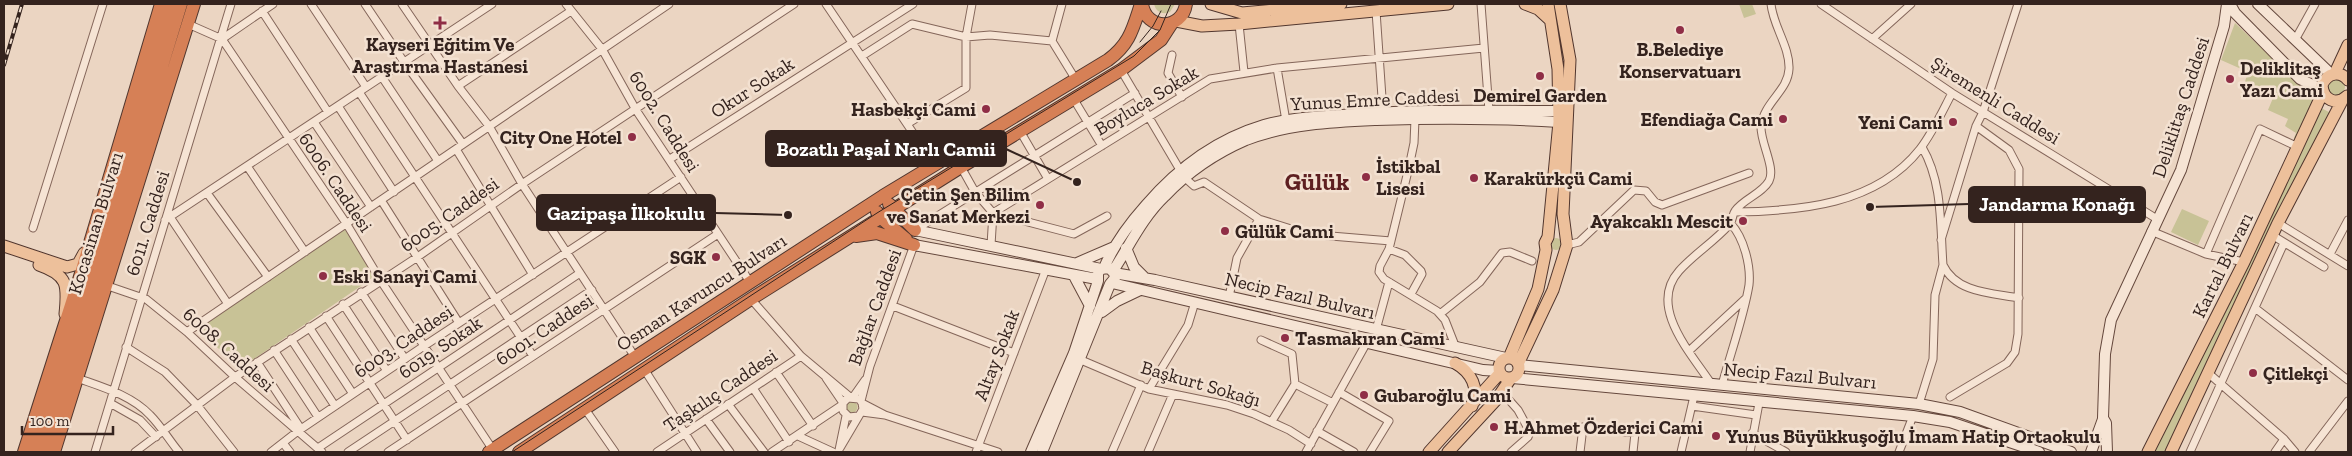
<svg xmlns="http://www.w3.org/2000/svg" width="2352" height="456" viewBox="0 0 2352 456" font-family="'Zilla Slab',serif">
<style>
.green{fill:#c8c296}
.lines{fill:none;stroke-linecap:round;stroke-linejoin:round}
.street-casing{stroke:#84665a;stroke-width:9}
.secondary-casing{stroke:#65483d;stroke-width:12}
.primary-casing{stroke:#51362e;stroke-width:13}
.highway-casing{stroke:#51362e;stroke-width:14}
.street{stroke:#f6e4d4;stroke-width:7}
.secondary{stroke:#f6e4d4;stroke-width:10}
.primary{stroke:#edc09b;stroke-width:11}
.highway{stroke:#d68056;stroke-width:12}
.tram{stroke:#34231e;stroke-width:1}
.rail-casing{stroke:#34231e;stroke-width:4}
.rail{stroke:#f3e1d1;stroke-width:2;stroke-dasharray:5.5;stroke-linecap:butt}
.poi-dot{fill:#8f2e46;stroke:#f3e1d1;stroke-width:2}
.labels{text-anchor:middle;stroke-width:5;stroke-linejoin:round;paint-order:stroke}
.poi-label{font-size:19px;font-weight:bold;fill:#34231e;stroke:#f3e1d1;text-anchor:start}
.street-label{font-size:19px;fill:#34231e;stroke:#f3e1d1}
.district-label{font-size:24px;font-weight:bold;fill:#5e1f21;stroke:#f3e1d1}
.leader{fill:none;stroke:#34231e;stroke-width:2}
.callout-dot{fill:#34231e;stroke:#f3e1d1;stroke-width:2}
.callout{fill:#34231e;stroke:#34231e;stroke-width:2}
.callout-label{font-size:20px;text-anchor:middle;font-weight:bold;fill:#fff}
</style>
<rect width="100%" height="100%" fill="#ebd5c2"/>
<path class="green" d="M1154 4H1175L1170 12C1162 15 1156 12 1154 4Z
M1739 4H1752L1756 14 1744 18Z
M2235 23 2312 96V107L2299 141 2294 138 2296 133 2285 126 2288 119 2268 110 2273 98H2240L2248 72 2221 60Z
M2327 87a9 9 0 1 1 18 0a9 9 0 1 1-18 0Z
M2321 108 2329 112 2303 171 2265 240 2221 331 2165 452H2150L2262 238Z
M2182 209 2209 221 2198 245 2171 232Z
M344 228 377 275 241 368 203 335 205 320Z
M1550 244a6 6 0 1 1 12 0a6 6 0 1 1-12 0Z
M846.5 407a5.5 5.5 0 1 1 11 0a5.5 5.5 0 1 1-11 0Z"/>
<g class="lines">
<g class="street-casing">
<path id="street" d="M311 4 366 87
M365 4 404 62 463 144
M402 4 458 86 489 126 522 184 635 357
M566 4 602 49 636 110 750 282
M826 4 934 164
M1062 4 1052 41 1076 80
M1481 4 1489 111
M1821 4 1952 93 2157 219
M262 11 328 112
M1376 11 1383 112
M188 24 222 39 346 223 381 281 493 450
M1239 24 1244 72
M222 39 273 4
M1872 39 1911 4
M2295 40 2315 4
M1172 55 1168 73 1182 97
M862 56 912 24 966 37 990 35 1052 41
M1277 68 1286 121
M1121 70 1180 170
M382 77 438 161
M458 86 571 11
M359 92 533 356
M1073 98 1102 146
M338 106 394 192
M1415 119 1414 143 1409 167 1389 249 1380 266 1379 272 1384 279 1437 311 1445 320 1456 348
M314 122 371 207
M907 124 966 88V37L972 4
M1020 131 1048 179
M1922 147C1943 183 1940 225 1943 265 1956 293 1992 293 2019 298
M456 149 533 275
M670 159 913 4
M247 166 305 252
M961 167 975 192 993 213 1074 234 1107 216
M1185 178 1194 186 1204 182 1259 219 1307 234 1391 241
M207 193 268 277
M381 200 459 323
M1735 212C1800 211 1876 205 1920 149 1933 132 1942 112 1952 93
M170 217 228 304
M165 220 492 4
M2278 223 2348 266
M33 228 103 4
M915 230 1135 93
M2151 231 2206 254 2244 262
M2272 235 2324 267
M1941 240 1976 126 1983 112 2018 4
M991 245 993 213 1210 79 1277 68 1484 48
M1567 245 1579 242 1634 190 1646 191 1655 202 1662 205 1749 173
M1389 249 1405 255 1421 271 1422 274 1411 294
M2206 254 2260 129 2298 147
M2330 254 2348 220
M105 285 146 299 187 332 235 377 322 452
M361 292 405 359
M1229 297 1237 258 1259 219
M751 299 801 356 850 397
M343 304 387 371
M893 306 1014 353
M2255 308 2348 380
M1440 314 1480 282 1502 253 1510 252 1532 261
M326 316 407 440
M309 327 353 394
M1376 330 1389 282
M187 332 669 4
M291 339 335 406
M1261 340 1292 354 1295 384
M126 347 165 372 197 405 234 452
M274 350 318 417
M1690 350 1745 299
M1081 360 1149 389 1227 405 1254 414 1289 430 1311 444
M257 362 301 429
M644 369 697 452
M776 372 813 426
M2207 372 2284 439 2295 452
M77 378C102 387 131 395 150 415 161 426 169 440 179 452
M826 378 843 403
M1712 385C1692 354 1647 307 1679 271 1694 254 1714 242 1729 225 1733 221 1732 215 1735 211 1743 199 1762 194 1769 181 1776 168 1760 142 1761 126 1764 102 1788 91 1789 69 1790 47 1773 26 1771 4
M1722 385C1730 355 1744 316 1749 285 1751 266 1744 238 1731 224
M753 388 789 442
M1149 389 1188 325 1195 302
M1339 392 1389 421 1370 452
M1502 392 1518 410 1530 432 1528 437 1511 452
M853 397 865 380
M1950 397 2007 363 2015 352 2018 334 2019 169 2009 150 1976 126
M861 401 870 366 914 245
M110 403 140 420 156 437
M862 403 885 415
M728 404 764 452
M1919 404 1933 359 1935 295 1943 265
M1692 406 1756 415
M585 409 615 452
M862 412 885 415 998 452
M706 419 730 452
M1272 421 1295 384 1333 403
M1317 431 1354 452
M1752 433 1786 452
M798 436 833 452
M283 443 290 452
M318 448 580 273
M840 448 863 409 862 403 859 399 848 398 843 403V411L849 417 858 416
M839 450 846 416
M95 452 231 4
M135 452 235 377 416 258 522 184 794 4
M271 452 298 431 424 346 681 177
M348 452 592 290
M388 452 718 234
M657 452 801 356
M772 452 842 405
M976 452 1046 269
M1112 452 1141 385
M1148 452 1173 394
M1306 452 1367 342
M1580 452 1583 427 1635 433 1633 452
M1681 452 1694 396
M1750 452 1759 403
M1899 452 1913 416
M2190 452 2284 243
M2275 452 2284 439
M2309 452 2348 401"/>
</g>
<g class="secondary-casing">
<path id="secondary" d="M2230 4 2235 13 2300 79 2323 90
M2258 4 2331 74
M915 230 1101 269
M914 245 1097 279
M1126 248 1134 267 1144 277
M1077 263 1114 247
M1104 268C1114 244 1129 224 1146 205 1177 169 1217 139 1264 125 1289 118 1316 117 1342 115 1414 109 1486 111 1558 111
M1113 271C1130 245 1142 218 1165 196 1187 173 1216 153 1246 140 1287 124 1333 122 1376 120 1437 118 1498 118 1559 122
M1114 273 1155 280 1506 358
M1074 276 1090 306
M1112 283 1483 370 1499 371
M1102 312 1117 301 1140 290
M1519 365 1919 404 1960 412 2071 452
M1512 378 1913 416 1950 422 2039 452
M1031 452 1074 353 1098 281V273L1101 269 1109 268 1114 273 1115 278 1110 284 1042 452
M2091 452 2103 419
M2107 452 2106 423 2103 418 2105 354 2111 320 2181 170 2224 26 2227 4"/>
</g>
<g class="primary-casing">
<path id="primary" d="M1211 4 1242 13 1341 4
M1525 4 1538 9 1550 20
M1176 21 1202 26 1239 24 1448 4
M2335 73 2348 45
M2347 96C2336 106 2323 100 2322 85 2327 73 2340 70 2348 80
M4 246 67 267 78 264 84 253
M39 265C68 275 68 285 65 314
M1499 368a10 10 0 1 1 20 0a10 10 0 1 1-20 0Z
M1509 358 1538 289 1546 250 1545 243 1548 237 1559 122 1558 69 1548 4
M1455 363C1471 372 1480 388 1472 406
M1518 364 1553 290 1567 245 1563 214 1570 60 1560 4
M1429 452 1500 373
M1448 452 1496 400 1511 378
M2148 452 2244 262 2323 92
M2171 452 2278 223 2343 99"/>
</g>
<g class="highway-casing">
<path id="highway" d="M1142 4C1146 31 1182 31 1186 4
M889 204 915 230
M877 212 881 218 906 239
M856 236 877 233 914 245
M24 452 79 280 161 4
M34 452 170 4
M44 452 181 4
M54 452 194 4
M489 452 883 196 1108 60C1130 44 1133 28 1141 4
M519 452 751 299 961 167 1121 70 1161 40 1172 23"/>
</g>
<use href="#street" class="street"/>
<use href="#secondary" class="secondary"/>
<use href="#primary" class="primary"/>
<use href="#highway" class="highway"/>
<path class="tram" d="M1140 42 1153 26 1161 11
M512 452 877 213 1134 56 1160 30 1171 4"/>
<g class="rail-casing">
<path id="rail" d="M4 65 22 4"/>
</g>
<use href="#rail" class="rail"/>
</g>
<g class="poi-dot">
<path d="M437.5 15.5h5v5h5v5h-5v5h-5v-5h-5v-5h5z"/>
<circle cx="1680" cy="30" r="5"/>
<circle cx="1540" cy="76" r="5"/>
<circle cx="2230" cy="79" r="5"/>
<circle cx="986" cy="109" r="5"/>
<circle cx="1783" cy="119" r="5"/>
<circle cx="1953" cy="122" r="5"/>
<circle cx="632" cy="137" r="5"/>
<circle cx="1366" cy="177" r="5"/>
<circle cx="1474" cy="178" r="5"/>
<circle cx="1040" cy="205" r="5"/>
<circle cx="1743" cy="221" r="5"/>
<circle cx="1225" cy="231" r="5"/>
<circle cx="716" cy="257" r="5"/>
<circle cx="323" cy="276" r="5"/>
<circle cx="1285" cy="338" r="5"/>
<circle cx="2253" cy="373" r="5"/>
<circle cx="1364" cy="395" r="5"/>
<circle cx="1494" cy="427" r="5"/>
<circle cx="1716" cy="436" r="5"/>
</g>
<g class="labels">
<g class="poi-label">
<text x="440" y="51" text-anchor="middle">Kayseri Eğitim Ve<tspan x="440" dy="22">Araştırma Hastanesi</tspan></text>
<text x="1680" y="56" text-anchor="middle">B.Belediye<tspan x="1680" dy="22">Konservatuarı</tspan></text>
<text x="2240" y="75">Deliklitaş<tspan x="2240" dy="22">Yazı Cami</tspan></text>
<text x="1540" y="102" text-anchor="middle">Demirel Garden</text>
<text x="976" y="116" text-anchor="end">Hasbekçi Cami</text>
<text x="1773" y="126" text-anchor="end">Efendiağa Cami</text>
<text x="1943" y="129" text-anchor="end">Yeni Cami</text>
<text x="622" y="144" text-anchor="end">City One Hotel</text>
<text x="1376" y="173">İstikbal<tspan x="1376" dy="22">Lisesi</tspan></text>
<text x="1484" y="185">Karakürkçü Cami</text>
<text x="1030" y="201" text-anchor="end">Çetin Şen Bilim<tspan x="1030" dy="22">ve Sanat Merkezi</tspan></text>
<text x="1733" y="228" text-anchor="end">Ayakcaklı Mescit</text>
<text x="1235" y="238">Gülük Cami</text>
<text x="706" y="264" text-anchor="end">SGK</text>
<text x="333" y="283">Eski Sanayi Cami</text>
<text x="1295" y="345">Tasmakıran Cami</text>
<text x="2263" y="380">Çitlekçi</text>
<text x="1374" y="402">Gubaroğlu Cami</text>
<text x="1504" y="434">H.Ahmet Özderici Cami</text>
<text x="1726" y="443">Yunus Büyükkuşoğlu İmam Hatip Ortaokulu</text>
</g>
<g class="street-label">
<text transform="translate(752 87) rotate(-33)" y="7">Okur Sokak</text>
<text transform="translate(1375 99) rotate(-3)" y="7">Yunus Emre Caddesi</text>
<text transform="translate(1146 100) rotate(-31)" y="7">Boyluca Sokak</text>
<text transform="translate(1996 100) rotate(32)" y="7">Şiremenli Caddesi</text>
<text transform="translate(2180 107) rotate(-72)" y="7">Deliklitaş Caddesi</text>
<text transform="translate(665 121) rotate(58)" y="7">6002. Caddesi</text>
<text transform="translate(336 182) rotate(56)" y="7">6006. Caddesi</text>
<text transform="translate(449 214) rotate(-35)" y="7">6005. Caddesi</text>
<text transform="translate(95 223) rotate(-73)" y="7">Kocasinan Bulvarı</text>
<text transform="translate(147 223) rotate(-73)" y="7">6011. Caddesi</text>
<text transform="translate(2222 265) rotate(-64)" y="7">Kartal Bulvarı</text>
<text transform="translate(701 292) rotate(-33)" y="7">Osman Kavuncu Bulvarı</text>
<text transform="translate(1300 295) rotate(13)" y="7">Necip Fazıl Bulvarı</text>
<text transform="translate(874 307) rotate(-70)" y="7">Bağlar Caddesi</text>
<text transform="translate(544 329) rotate(-34)" y="7">6001. Caddesi</text>
<text transform="translate(403 341) rotate(-34)" y="7">6003. Caddesi</text>
<text transform="translate(440 347) rotate(-34)" y="7">6019. Sokak</text>
<text transform="translate(229 349) rotate(42)" y="7">6008. Caddesi</text>
<text transform="translate(996 355) rotate(-69)" y="7">Altay Sokak</text>
<text transform="translate(1800 375) rotate(5)" y="7">Necip Fazıl Bulvarı</text>
<text transform="translate(1201 383) rotate(16)" y="7">Başkurt Sokağı</text>
<text transform="translate(720 390) rotate(-34)" y="7">Taşkılıç Caddesi</text>
</g>
<g class="district-label">
<text x="1317" y="190">Gülük</text>
</g>
</g>
<path class="leader" d="M1077 182L1006 149M1870 207L1969 204M788 215L715 213"/>
<g class="callout-dot">
<circle cx="1077" cy="182" r="5"/>
<circle cx="1870" cy="207" r="5"/>
<circle cx="788" cy="215" r="5"/>
</g>
<g class="callout">
<rect x="766" y="131" width="240" height="35" rx="5"/>
<rect x="1969" y="187" width="176" height="35" rx="5"/>
<rect x="537" y="195" width="178" height="35" rx="5"/>
</g>
<g class="callout-label">
<text x="886" y="156">Bozatlı Paşaİ Narlı Camii</text>
<text x="2057" y="211">Jandarma Konağı</text>
<text x="626" y="220">Gazipaşa İlkokulu</text>
</g>
<rect width="2352" height="456" fill="none" stroke="#34231e" stroke-width="10"/>
<path d="M22 426v8h91v-8" fill="none" stroke="#34231e" stroke-width="2.5"/>
<text x="30" y="426" font-size="15" fill="#34231e" stroke="#f3e1d1" stroke-width="4" paint-order="stroke">100 m</text>
</svg>
